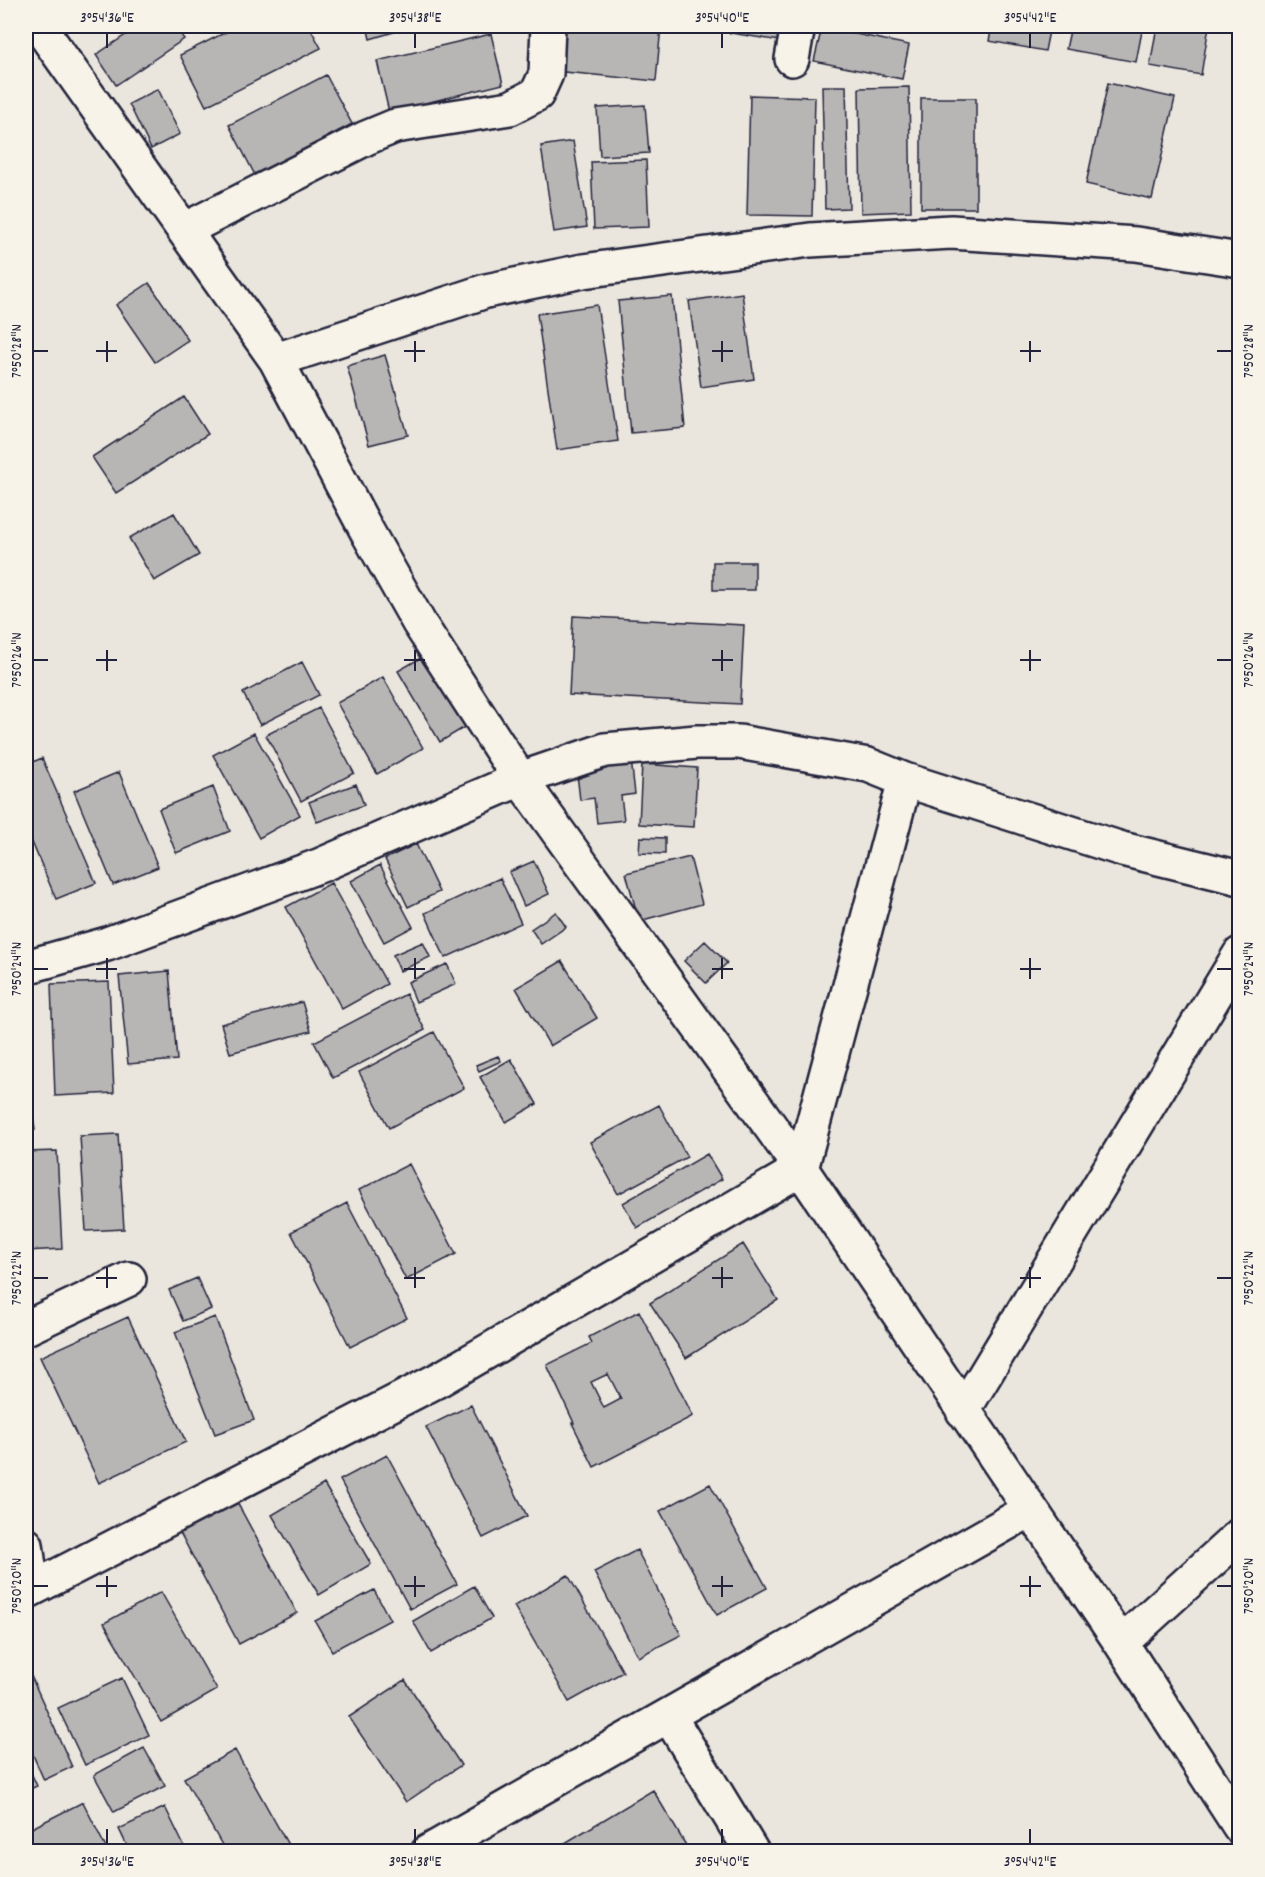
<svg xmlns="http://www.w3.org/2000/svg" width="1265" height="1877" viewBox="0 0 1265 1877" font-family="Dekko,sans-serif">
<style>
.building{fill:#b8b6b5;stroke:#22223b;stroke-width:1.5;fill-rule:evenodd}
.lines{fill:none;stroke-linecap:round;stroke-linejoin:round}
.minor-casing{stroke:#22223b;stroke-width:38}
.minor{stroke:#f7f3e8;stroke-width:33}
.ticks{fill:none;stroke:#22223b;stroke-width:2}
.neatline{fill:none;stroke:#22223b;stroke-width:2}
.ticks-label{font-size:15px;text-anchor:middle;fill:#22223b}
</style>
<rect width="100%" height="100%" fill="#eae6de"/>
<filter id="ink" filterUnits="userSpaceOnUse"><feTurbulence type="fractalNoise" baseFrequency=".0167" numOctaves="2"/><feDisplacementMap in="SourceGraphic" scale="12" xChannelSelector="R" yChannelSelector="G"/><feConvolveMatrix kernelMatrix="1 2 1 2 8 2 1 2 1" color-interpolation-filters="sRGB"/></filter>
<g filter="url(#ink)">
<path class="building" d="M139 26H175L184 39 116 85 96 55Z
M238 26H309L321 48 206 106 180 55Z
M367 26H414L370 39Z
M559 26H661L656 81 554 71Z
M688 26H789L786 42Z
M992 26H1050L1045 51 989 41Z
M1071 26H1143L1136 62 1066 49Z
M1157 26H1209L1201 75 1150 66Z
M822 27 909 45 902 79 814 61Z
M491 34 503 84 389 112 377 61Z
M326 75 352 124 255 175 229 125Z
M1108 83 1175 98 1152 199 1086 184Z
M822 86H846L849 208 825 209Z
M909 87 911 211 861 213 859 88Z
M158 89 180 134 151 149 129 104Z
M750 95 815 97 812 216 747 215Z
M921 98H976V208H921Z
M645 105 649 153 600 156 597 108Z
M573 141 587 227 554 232 541 146Z
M646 160 649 227 594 229 591 162Z
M149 283 188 340 155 362 116 305Z
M742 293 754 379 701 387 689 301Z
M672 296 685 428 631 433 618 301Z
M597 305 618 441 557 450 537 314Z
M385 355 408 435 369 445 347 366Z
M184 397 208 434 116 493 92 457Z
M174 513 199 555 154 581 129 538Z
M713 562H755V590H713Z
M573 616 744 625 740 704 569 695Z
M424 656 465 727 440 742 398 671Z
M302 662 319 695 260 725 243 693Z
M383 677 423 748 377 774 337 703Z
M319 708 354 773 301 801 266 735Z
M254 733 300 815 259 838 213 755Z
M42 758 96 883 56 899 26 828V765Z
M631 759 635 794 621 796 624 820 597 823 594 798 580 800 576 765Z
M642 764 697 768 694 827 639 824Z
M119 772 158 867 113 885 74 791Z
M356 784 364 805 317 822 309 802Z
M213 787 230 831 176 853 159 809Z
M640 837 665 838V854L639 853Z
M416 844 439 892 408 907 385 859Z
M690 857 702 904 639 921 626 873Z
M534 861 549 894 524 906 509 872Z
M380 865 413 927 384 942 351 881Z
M500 878 521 923 445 958 425 913Z
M331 883 387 984 342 1009 286 907Z
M556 912 566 927 541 944 531 929Z
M705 941 727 963 706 983 684 961Z
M423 942 430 957 400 971 393 955Z
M562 961 597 1018 550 1046 516 988Z
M447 964 456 984 416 1002 408 982Z
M169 971 177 1060 128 1064 119 976Z
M109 982 114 1093 55 1096 51 984Z
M406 994 425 1030 333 1078 314 1042Z
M302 1002 311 1031 230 1053 221 1024Z
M434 1032 464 1088 389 1128 359 1072Z
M498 1056 501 1061 479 1071 476 1065Z
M511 1059 537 1104 506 1122 480 1077Z
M26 1062 35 1130 26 1131Z
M659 1105 687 1157 618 1194 590 1142Z
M118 1134 124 1229 86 1231 80 1136Z
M57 1151 62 1249 26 1251V1152Z
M707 1154 722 1179 637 1228 623 1203Z
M409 1164 456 1254 406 1280 359 1190Z
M347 1203 407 1318 350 1347 291 1232Z
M743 1244 778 1300 686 1358 650 1303Z
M197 1278 211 1309 183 1321 169 1290Z
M639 1311 693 1416 594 1467 572 1423H574L547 1365 592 1343 589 1337ZM608 1374 621 1399 604 1408 591 1382Z
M128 1317 186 1442 99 1483 40 1357Z
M215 1317 254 1420 215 1434 175 1332Z
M471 1405 527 1516 483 1538 426 1427Z
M387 1455 457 1584 410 1609 340 1480Z
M324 1484 371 1564 319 1595 272 1515Z
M710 1484 767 1588 717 1615 660 1511Z
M232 1493 297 1613 239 1644 175 1523Z
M637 1550 681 1635 638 1657 594 1572Z
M568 1575 623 1672 569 1702 514 1606Z
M474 1586 492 1618 431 1653 413 1621Z
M374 1590 390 1620 332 1651 315 1621Z
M161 1592 217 1690 161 1722 104 1623Z
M26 1665 72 1767 44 1780 26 1739Z
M122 1678 149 1735 85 1765 58 1708Z
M405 1680 461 1765 406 1802 349 1717Z
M144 1748 165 1786 114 1812 94 1775Z
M235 1750 292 1852H226L184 1778Z
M26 1762 37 1786 26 1791Z
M653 1790 690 1852H550Z
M83 1802 108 1852H29L26 1845V1831Z
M165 1807 187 1852H130L119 1829Z"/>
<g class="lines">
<g class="minor-casing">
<path id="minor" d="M39 26 276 360 368 533 419 623 520 779 801 1169 1121 1643 1240 1827
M792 59 798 26
M184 230 366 138 395 126 510 108 537 94 546 74 548 26
M276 360 486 291 583 271 810 240 951 232 1136 244 1240 260
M26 967 107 944 321 865 520 779 605 750 697 742H739L868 765 905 780 1122 849 1240 878
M26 1328 129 1279
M963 1411 1240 954
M26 1545 32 1588
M26 1592 440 1379 801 1169 905 780
M1121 1643 1240 1535
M669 1716 752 1852
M428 1852 1030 1510"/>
</g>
<use href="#minor" class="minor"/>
</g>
</g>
<path class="ticks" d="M107 33V48M415 33V48M722 33V48M1030 33V48M107 341V362M415 341V362M722 341V362M1030 341V362M33 351H48M96 351H117M404 351H425M712 351H733M1020 351H1041M1217 351H1232M107 650V671M415 650V671M722 650V671M1030 650V671M33 660H48M96 660H117M404 660H425M712 660H733M1020 660H1041M1217 660H1232M107 958V979M415 958V979M722 958V979M1030 958V979M33 969H48M96 969H117M404 969H425M712 969H733M1020 969H1041M1217 969H1232M107 1267V1288M415 1267V1288M722 1267V1288M1030 1267V1288M33 1278H48M96 1278H117M404 1278H425M712 1278H733M1020 1278H1041M1217 1278H1232M107 1576V1597M415 1576V1597M722 1576V1597M1030 1576V1597M33 1586H48M96 1586H117M404 1586H425M712 1586H733M1020 1586H1041M1217 1586H1232M107 1829V1844M415 1829V1844M722 1829V1844M1030 1829V1844"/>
<rect width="1265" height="1877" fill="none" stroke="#f7f3e8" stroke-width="66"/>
<rect x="33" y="33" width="1199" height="1811" class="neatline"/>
<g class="ticks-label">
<text x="107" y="22">3°54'36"E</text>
<text x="415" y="22">3°54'38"E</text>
<text x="722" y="22">3°54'40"E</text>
<text x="1030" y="22">3°54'42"E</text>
<text transform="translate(16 351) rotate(-90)" y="5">7°50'28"N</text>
<text transform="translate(1248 351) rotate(-90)" y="5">7°50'28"N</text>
<text transform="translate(16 660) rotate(-90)" y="5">7°50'26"N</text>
<text transform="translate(1248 660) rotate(-90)" y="5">7°50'26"N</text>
<text transform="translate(16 969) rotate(-90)" y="5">7°50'24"N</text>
<text transform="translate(1248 969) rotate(-90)" y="5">7°50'24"N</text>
<text transform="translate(16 1278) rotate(-90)" y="5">7°50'22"N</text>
<text transform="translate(1248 1278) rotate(-90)" y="5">7°50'22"N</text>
<text transform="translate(16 1586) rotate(-90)" y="5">7°50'20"N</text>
<text transform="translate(1248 1586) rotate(-90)" y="5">7°50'20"N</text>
<text x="107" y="1866">3°54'36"E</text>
<text x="415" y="1866">3°54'38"E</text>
<text x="722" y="1866">3°54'40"E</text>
<text x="1030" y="1866">3°54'42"E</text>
</g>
</svg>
